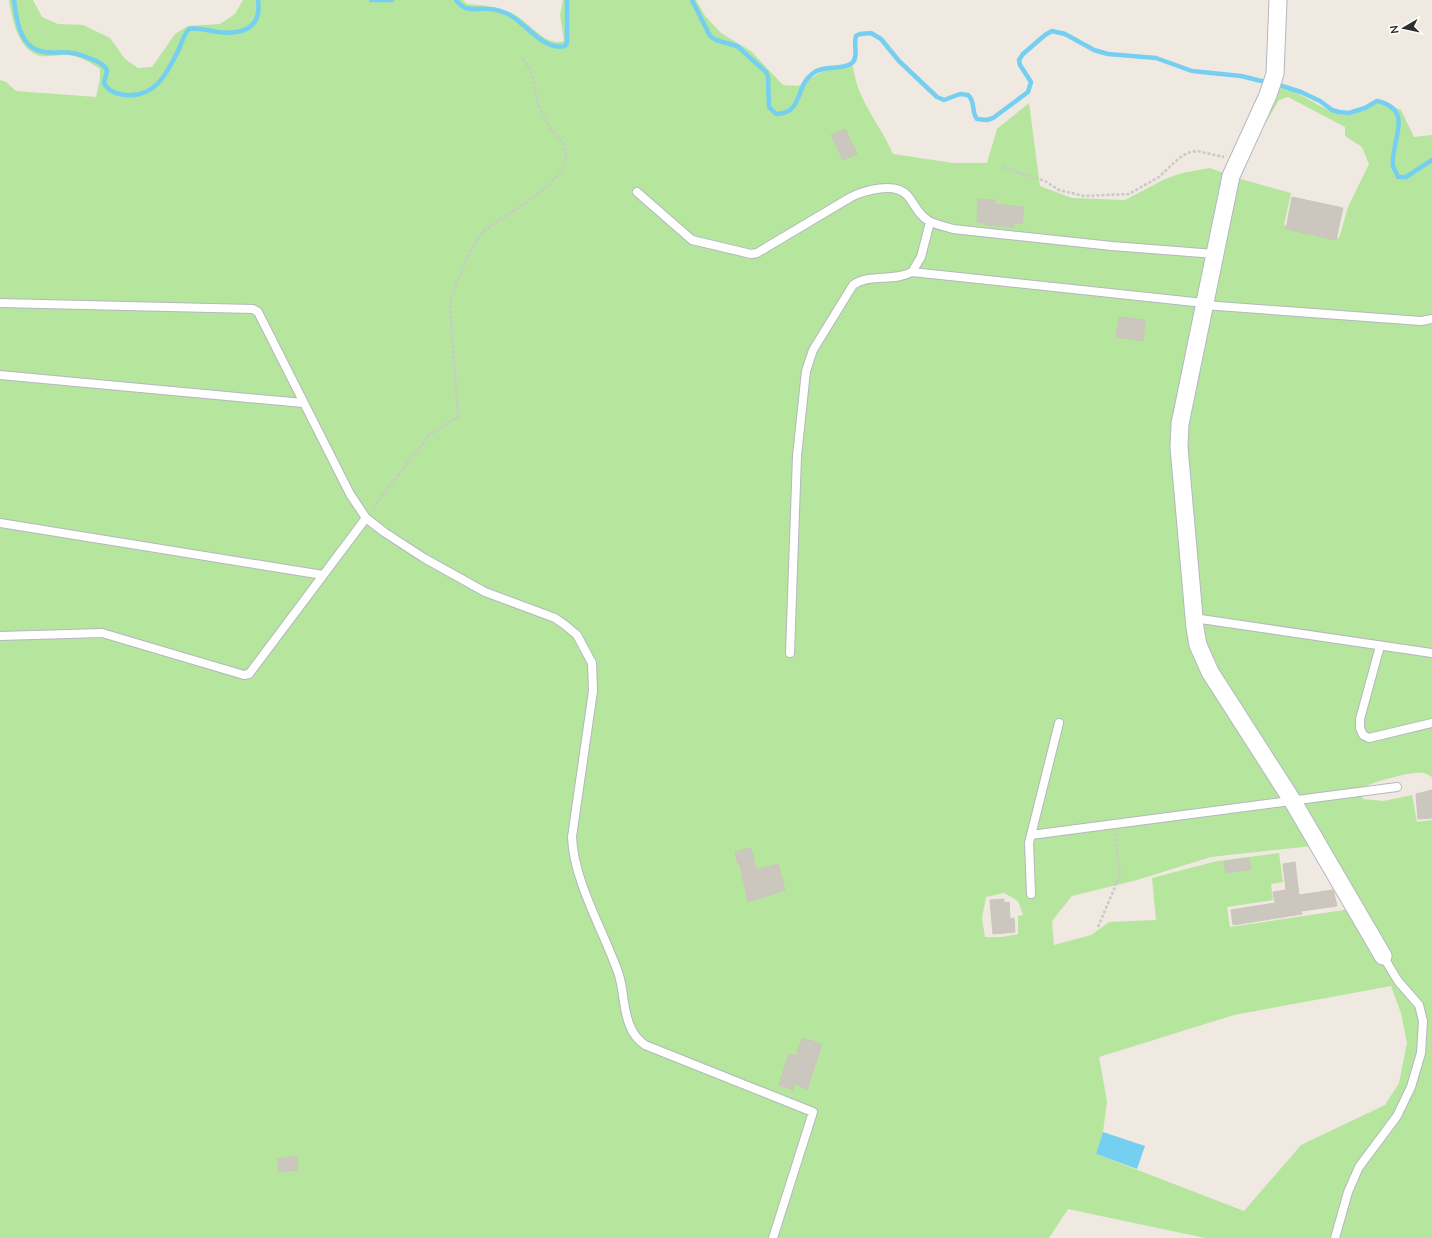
<svg xmlns="http://www.w3.org/2000/svg" width="1432" height="1238" viewBox="0 0 1432 1238" font-family="Mulish,sans-serif">
<style>
.green{fill:#b6e59e;fill-rule:evenodd}
.water{fill:#75cff0}
.lines{fill:none;stroke-linecap:round;stroke-linejoin:round}
.stream{stroke:#75cff0;stroke-width:4.5}
.building{fill:#cbc7bf;stroke:#cbc5ba}
.service-casing{stroke:#b4b7c1;stroke-width:10}
.minor-casing{stroke:#b4b7c1;stroke-width:19}
.path{stroke:#c9c9c9;stroke-width:2.5;stroke-dasharray:3 2;stroke-linecap:butt}
.service{stroke:#fff;stroke-width:8}
.minor{stroke:#fff;stroke-width:17}
</style>
<rect width="100%" height="100%" fill="#efe9e1"/>
<path class="green" d="M9 0H33L42 17 58 24 83 25 110 38 125 59 138 68 152 67 175 34 188 26 220 24 235 14 243 0H463L467 4C484 5 498 7 513 14 529 21 544 47 564 41L560 15 563 0H696L705 16 721 33 751 51 783 85 798 86 823 71 853 66C857 101 880 123 893 154L953 163H987L997 129 1029 103 1040 186 1072 198 1125 200 1165 179 1182 173 1210 168 1237 178 1291 193 1284 225 1339 238 1348 207 1369 164 1362 147 1345 136V127L1288 97 1279 100 1261 131 1278 88C1304 90 1321 113 1346 115 1357 116 1367 106 1377 104 1384 103 1395 108 1401 110L1414 137 1432 135V777C1430 776 1426 773 1423 773 1410 771 1374 782 1361 788L1363 799 1383 801 1412 795 1417 822 1432 820V1238H1205L1068 1209 1049 1238H0V80L6 82 16 91 96 97 100 79V69C90 62 81 57 69 55 59 54 44 59 35 54 17 45 12 18 9 0ZM1312 846 1351 909 1230 927 1227 907 1273 900 1271 884 1283 882 1279 853 1217 861 1152 878 1156 920 1109 922 1091 935 1054 945 1052 921 1072 896 1137 880 1211 857ZM1004 893 1018 901 1023 915 1018 916V934L1002 937H985L982 918 986 897ZM1391 986 1401 1013 1407 1043 1399 1083 1385 1105 1301 1145 1244 1211 1096 1154 1103 1132 1107 1101 1099 1057 1234 1015Z"/>
<path class="water" d="M1103 1132 1145 1146 1137 1169 1096 1154Z"/>
<g class="lines">
<path class="stream" d="M14 0C16 15 18 38 33 48 43 55 60 51 72 53 81 54 88 58 96 61 100 63 106 66 107 71 107 75 104 79 104 83 108 91 116 94 125 95 156 98 167 73 179 49 182 42 184 34 189 29 199 27 208 31 218 32 243 35 262 28 258 0
M371 0H392
M456 0C465 13 476 8 489 9 496 9 504 12 510 15 526 24 544 51 565 46L567 43V0
M692 0 710 36 716 40 737 46 766 72 768 77 769 107 776 114C803 114 795 87 812 74 824 64 842 71 852 63 859 57 853 44 856 36L860 34 871 33 881 39 899 61 937 97 944 100 960 94 968 95C976 102 971 112 977 119L987 120 993 118 1028 92 1031 82 1020 65 1019 60 1023 54 1045 35 1052 31 1065 34 1094 50 1108 54 1156 58 1192 71 1241 76 1282 86 1301 92 1320 101 1332 110 1339 112 1349 113 1365 108 1377 101C1416 110 1390 141 1393 166 1394 169 1397 174 1398 177H1406L1432 160"/>
</g>
<path class="building" d="M845 129 857 154 843 160 831 135Z
M1292 197 1343 208 1336 240 1286 229Z
M978 199 995 200 994 204 1024 207 1022 224 1014 223V227L985 225V222H977Z
M1119 317 1145 320 1143 341 1116 337Z
M1432 790V818L1418 819 1416 794Z
M751 848 756 869 778 864 785 890 748 902 740 864H738L735 852Z
M1249 858 1251 869 1226 873 1224 862Z
M1295 862 1299 895 1333 890 1337 906 1301 911 1302 914 1233 925 1231 910 1275 903 1273 892 1286 890 1283 864Z
M1004 899V903L1009 902 1010 919 1014 918 1015 932 993 934 990 900Z
M802 1038 822 1044 807 1089 795 1084 793 1090 779 1085 789 1054 796 1056Z
M297 1156 298 1170 279 1172 277 1159Z"/>
<g class="lines">
<g class="service-casing">
<path id="service" d="M637 192 692 240 751 254 757 253 851 197C865 190 895 182 907 195 915 204 918 215 929 221 936 225 945 226 953 229L1112 246 1215 254
M912 272 1204 303
M0 303 253 309 258 312 350 494 366 518 384 532 424 558 485 592 555 618 565 625 577 635 592 663 593 691 572 837C574 883 604 931 619 975 624 992 623 1010 630 1026 633 1034 638 1040 645 1045L813 1112 773 1238
M1204 305 1421 321 1432 319
M0 375 303 403
M0 523 323 575
M1194 618 1432 653
M0 636 102 633 244 675 249 674 366 518
M1380 646 1360 719V728L1363 735 1369 738 1432 723
M790 653 797 456 806 371 813 350 853 285C870 273 893 282 912 272L921 257 930 222
M1031 835 1397 787
M1031 894 1029 843 1059 723
M1335 1238 1348 1192 1359 1167 1397 1116 1411 1087 1421 1053 1423 1021 1419 1005 1398 981 1383 956"/>
</g>
<g class="minor-casing">
<path id="minor" d="M1278 0 1275 74 1268 95 1231 176 1180 424 1179 447 1195 628 1198 645 1210 672 1292 800 1383 956"/>
</g>
<path class="path" d="M1002 167 1045 181 1059 190 1084 196 1129 194 1159 177 1178 159 1187 153 1197 151 1224 157
M373 508 430 434 458 417 450 305C452 290 473 241 484 231 504 213 570 184 566 152 564 140 553 134 548 124 545 120 543 115 541 111 532 91 538 76 522 58
M1098 927 1120 875 1115 834"/>
<use href="#service" class="service"/>
<use href="#minor" class="minor"/>
</g>
<g transform="translate(1404 28) rotate(261)" stroke="#ffffff" stroke-width="3" paint-order="stroke">
<path d="M0-3L7 15L0 10L-7 15Z" fill="#2e2e2e"/>
<text y="-6" font-size="11" font-weight="bold" text-anchor="middle" fill="#2e2e2e">N</text>
</g>
</svg>
